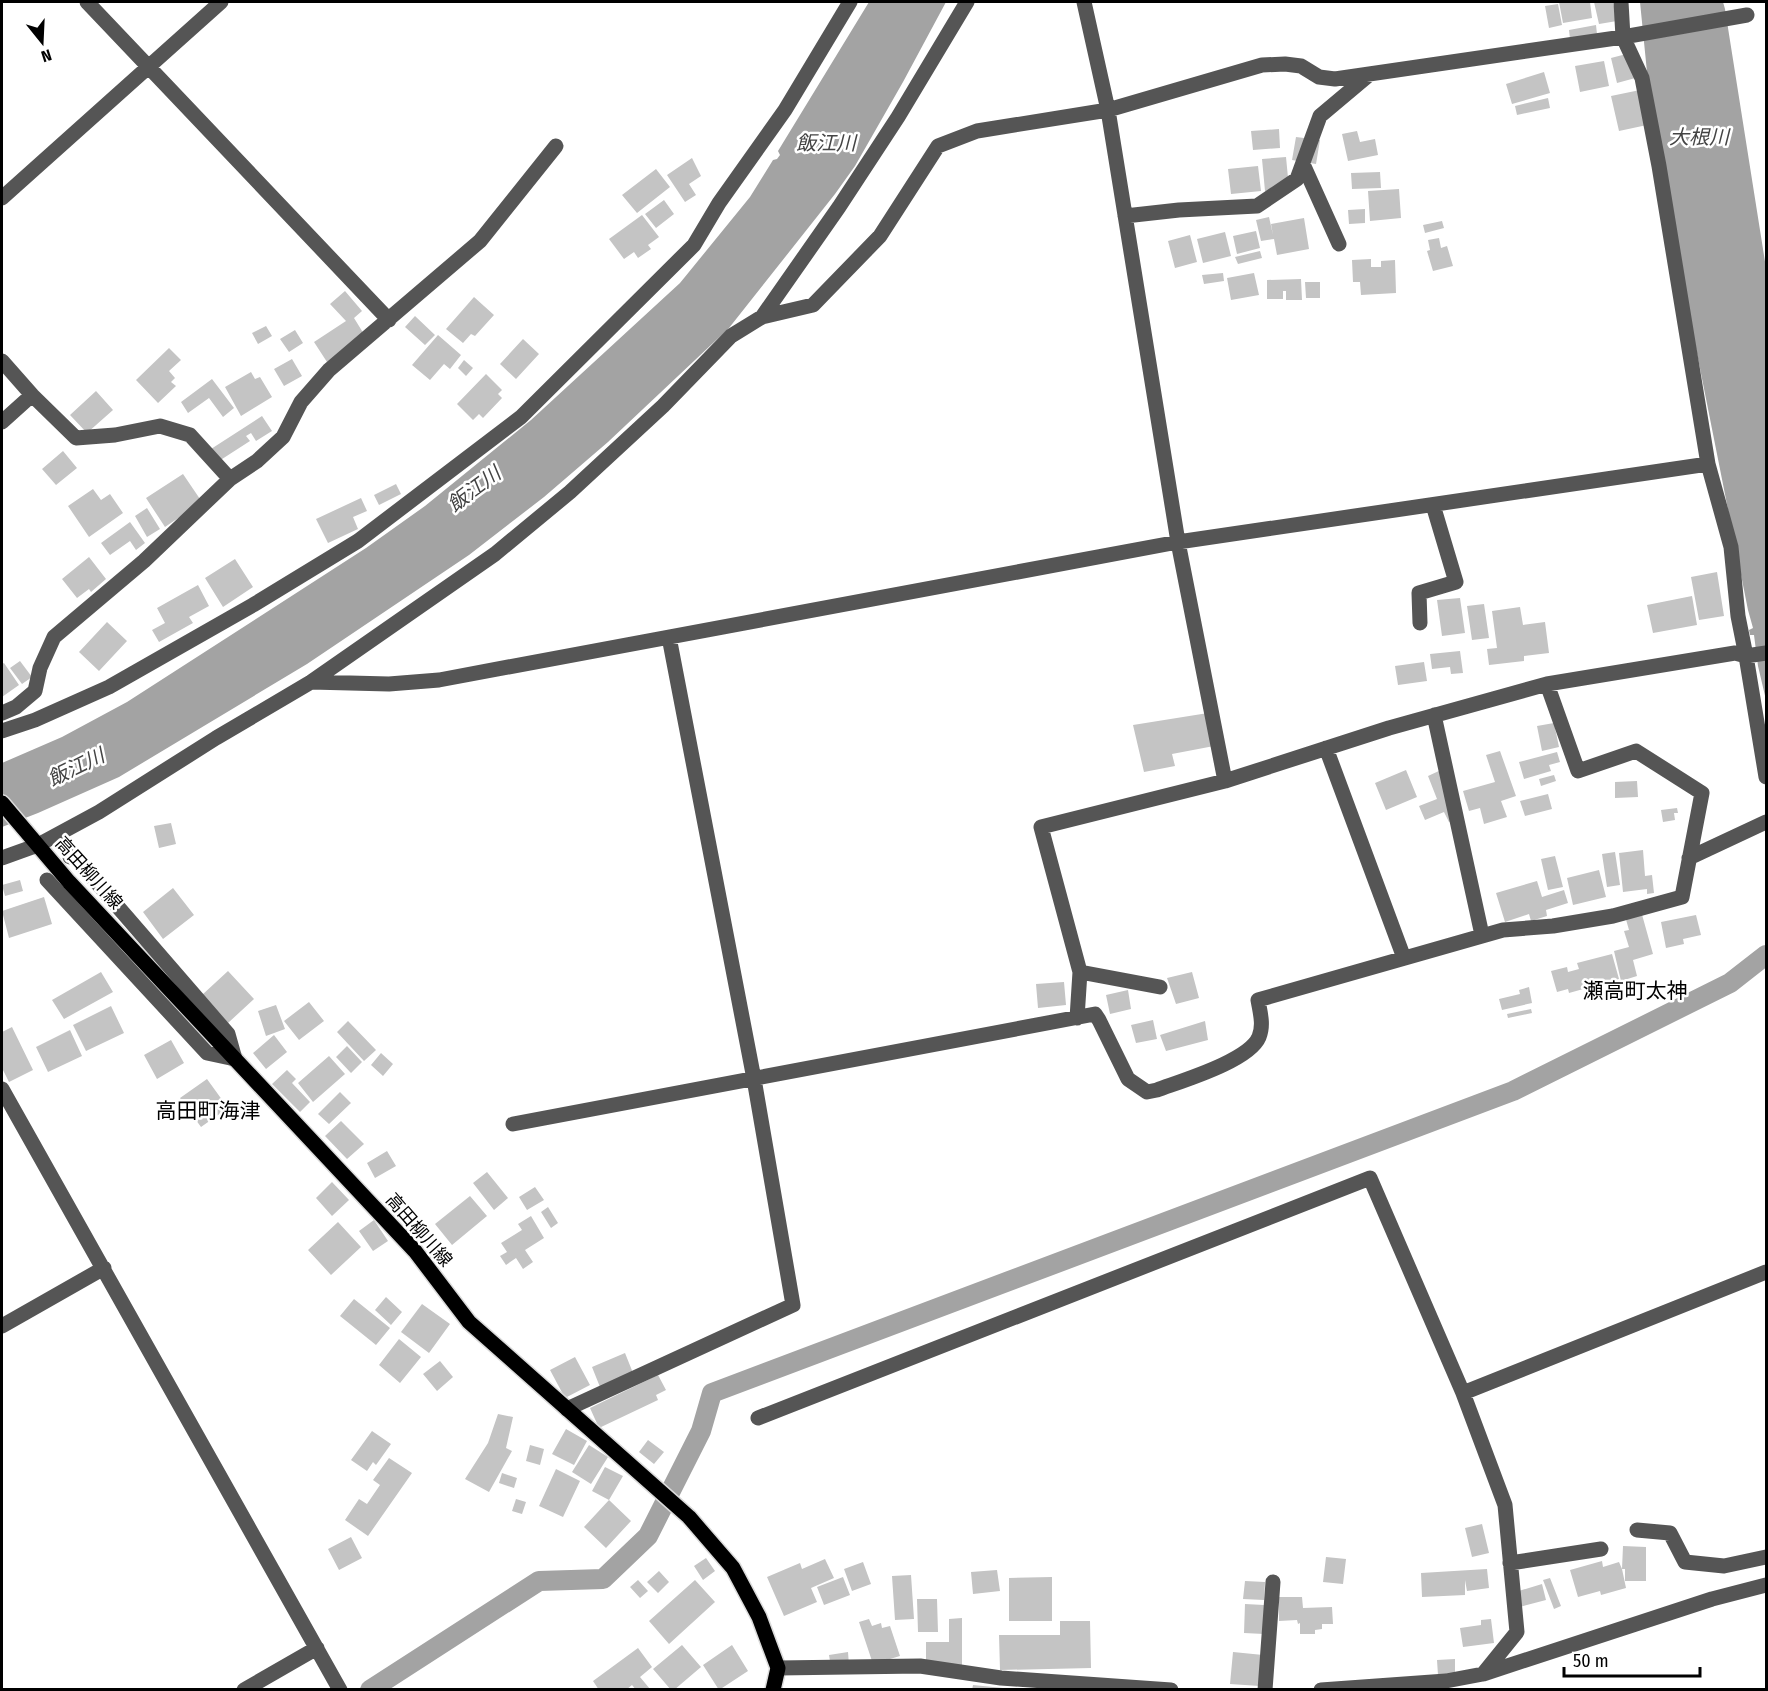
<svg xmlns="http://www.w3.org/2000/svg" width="1768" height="1691" viewBox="0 0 1768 1691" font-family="'Fira Sans Condensed','Noto Sans JP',sans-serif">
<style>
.water{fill:#a3a3a3}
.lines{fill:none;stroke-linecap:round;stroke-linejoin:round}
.canal{stroke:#a3a3a3;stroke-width:20}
.building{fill:#c4c4c4}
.major-casing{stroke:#dbdbdb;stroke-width:18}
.minor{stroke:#555;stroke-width:15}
.major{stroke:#000;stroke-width:15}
.labels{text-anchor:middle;stroke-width:5;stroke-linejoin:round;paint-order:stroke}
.street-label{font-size:18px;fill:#000;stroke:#fff}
.water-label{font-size:20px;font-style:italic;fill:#444;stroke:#fff}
.quarter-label{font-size:21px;fill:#000;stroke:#fff}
</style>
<rect width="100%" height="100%" fill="#fff"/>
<path class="water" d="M869 2H946L903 82 855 166 835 194 729 328 608 442 544 497 469 555 307 664 119 777 38 813 2 827V763L62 737 127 702 366 548 425 506 531 420 680 283 750 197 773 160 777 159 780 155 778 151Z
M1640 2H1723L1725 9 1766 268V700L1758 666 1754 635H1750L1749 630 1753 628 1748 610 1653 132Z"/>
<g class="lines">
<path class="canal" d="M370 1690 539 1581 603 1579 648 1536 701 1431 712 1393 1513 1091 1730 983 1766 955"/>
</g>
<path class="building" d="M1559 2H1590L1592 18 1563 23Z
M1594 2H1613L1617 21 1599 24Z
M1558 4 1562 25 1549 28 1545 6Z
M1596 25 1597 34 1570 39 1569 30Z
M1634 52 1639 77 1617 83 1611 58Z
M1604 61 1609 86 1580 92 1575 66Z
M1544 72 1550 93 1512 104 1506 84Z
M1640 90 1647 125 1619 131 1611 96Z
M1548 98 1550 108 1517 115 1515 106Z
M1279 129 1280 148 1253 150 1251 131Z
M1357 131 1360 142 1375 139 1378 155 1348 161 1342 134Z
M1296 137 1320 140 1316 164 1292 160Z
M1286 157 1289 188 1265 191 1262 159Z
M692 158 701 176 689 184 696 195 685 202 667 175Z
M1258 166 1261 191 1231 194 1228 169Z
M656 169 670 187 637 213 622 195Z
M1380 172 1381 188 1352 189 1351 173Z
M1399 189 1401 218 1370 221 1368 191Z
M664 200 674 214 656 228 645 214Z
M1365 209V223L1349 224 1348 210Z
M642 215 659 237 648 245 651 249 638 258 634 252 624 259 609 239Z
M1269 217 1273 235 1271 224 1304 218 1309 249 1277 255 1274 239 1261 241 1256 220Z
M1442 221 1444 228 1425 233 1423 225Z
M1256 231 1260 248 1237 254 1233 236Z
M1225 232 1231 256 1203 263 1197 239Z
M1190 235 1197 262 1175 268 1168 241Z
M1439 238 1441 248 1447 246 1453 266 1433 271 1427 251 1430 250 1428 240Z
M1260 251 1262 258 1238 264 1235 257Z
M1371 259V267H1381V261L1395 260 1396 293 1361 295 1360 282H1353L1352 260Z
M1223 273 1224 281 1204 284 1202 275Z
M1254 273 1259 295 1231 300 1227 278Z
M1301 279 1302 300H1286V291H1283V299H1267V280Z
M1305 282H1320V298H1306Z
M345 291 362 311 354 318 367 339 327 362 314 342 346 321 330 304Z
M474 297 494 315 475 336 471 334 463 343 446 329Z
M415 316 435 335 425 345 405 327Z
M266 326 272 336 258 344 252 333Z
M295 330 303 343 289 352 280 339Z
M438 335 461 355 450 369 444 364 430 380 412 365Z
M523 339 539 354 516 379 500 364Z
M169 348 181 360 169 371 175 378 171 382 176 386 158 403 136 380Z
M292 359 302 376 284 386 274 369Z
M464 360 473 368 466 376 458 368Z
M251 372 255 379 260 377 272 397 241 416 225 387Z
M486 374 502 390 498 394 502 398 483 418 479 414 473 420 457 404Z
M212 379 234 408 223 417 209 398 188 413 181 402Z
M96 391 113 410 87 433 70 415Z
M262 416 272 431 256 441 251 433 246 436 250 441 219 461 211 449Z
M63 451 77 468 56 485 42 469Z
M183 474 202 502 165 527 146 498Z
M396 484 401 494 379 505 374 495Z
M93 489 101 500 110 494 123 513 89 537 68 506Z
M361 498 367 511 353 517 358 529 328 543 316 519Z
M147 508 160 529 147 537 135 516Z
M130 522 145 543 136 550 130 541 110 555 101 543Z
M89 557 106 579 91 592 89 589 77 598 62 579Z
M235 559 253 587 223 607 205 578Z
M1717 572 1724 616 1699 620 1691 577Z
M198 585 209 606 189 617 193 623 159 642 152 630 165 623 157 608Z
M1692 596 1697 625 1653 633 1647 605Z
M1460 598 1465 633 1442 636 1437 600Z
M1484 604 1489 638 1472 640 1467 606Z
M1520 607 1523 625 1545 622 1549 653 1524 656V661L1489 665 1487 649 1497 648 1492 611Z
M107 622 127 641 99 671 79 652Z
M1460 651 1463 673 1451 674 1450 667 1432 669 1430 654Z
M20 661 32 677 22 684 10 668Z
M1424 662 1427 681 1398 685 1395 666Z
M4 663 19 685 2 697V664Z
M1208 713 1214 746 1172 754 1175 766 1144 772 1133 725Z
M1554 723 1559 747 1542 751 1537 726Z
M1500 751 1516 796 1501 801 1507 817 1484 824 1480 808 1469 811 1463 791 1495 782 1486 755Z
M1557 752 1560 762 1549 765 1551 771 1524 779 1519 762Z
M1406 770 1417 797 1386 810 1375 783Z
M1441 770 1460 818 1449 822 1444 812 1425 820 1419 806 1437 799 1428 776Z
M1554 775 1556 781 1541 786 1539 779Z
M1637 781 1638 797 1615 798V782Z
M1548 794 1552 809 1525 816 1520 801Z
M1677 808 1678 813H1674L1675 820 1663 822 1661 810Z
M171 823 176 844 159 848 154 826Z
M1643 850 1645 876 1652 875 1654 893 1647 894V889L1623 892 1619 853Z
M1615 852 1620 885 1607 887 1602 854Z
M1555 856 1563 887 1548 890 1541 859Z
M1599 870 1606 897 1573 905 1567 878Z
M20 880 23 891 5 896 2 885Z
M1537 881 1542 897 1564 890 1568 903 1546 910 1547 916 1531 921 1529 914 1505 922 1496 893Z
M173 888 194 915 163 939 143 912Z
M44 897 52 924 9 938 2 911Z
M1641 911 1653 954 1633 960 1637 976 1621 981 1614 951 1629 947 1624 931 1629 930 1625 916Z
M1696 915 1701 935 1683 939 1684 944 1666 948 1661 922Z
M1612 954 1619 979 1569 993 1568 989 1557 992 1551 971 1567 967 1568 972 1579 969 1577 963Z
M228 971 254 999 228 1023 202 995Z
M101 972 113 992 64 1019 52 1000Z
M1192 972 1199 998 1176 1004 1167 978Z
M1064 982 1066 1005 1038 1008 1036 984Z
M1529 987 1532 1003 1502 1010 1499 999 1520 994 1519 990Z
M1128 990 1131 1009 1110 1014 1106 995Z
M309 1002 324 1021 299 1040 284 1021Z
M276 1005 285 1029 266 1036 258 1011Z
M111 1006 124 1033 86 1051 73 1025Z
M1531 1009 1532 1013 1508 1018 1507 1014Z
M1153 1020 1157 1039 1136 1043 1131 1025Z
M348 1021 376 1050 364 1061 337 1032Z
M1205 1021 1208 1040 1166 1051 1160 1035Z
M12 1027 33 1070 9 1082 2 1068V1032Z
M70 1030 82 1056 48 1072 36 1047Z
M274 1035 287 1052 266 1069 253 1053Z
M171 1040 184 1063 157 1079 144 1055Z
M347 1046 362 1062 351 1073 336 1057Z
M381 1053 393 1064 383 1076 371 1065Z
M329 1056 345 1074 313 1102 298 1083Z
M287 1070 296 1079 292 1083 310 1102 300 1112 272 1084Z
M207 1079 228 1108 201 1127 180 1098Z
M340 1092 351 1103 329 1124 318 1114Z
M341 1121 364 1144 347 1159 325 1136Z
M387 1151 396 1166 375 1178 367 1163Z
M487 1172 508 1198 494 1210 473 1183Z
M332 1182 349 1200 332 1216 316 1198Z
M535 1187 544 1200 527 1210 519 1197Z
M470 1196 487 1216 452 1245 435 1224Z
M548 1207 558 1223 551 1228 541 1212Z
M531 1216 544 1238 525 1250 533 1262 523 1269 516 1258 506 1265 500 1256 507 1252 501 1243 522 1230 518 1224Z
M374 1220 388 1241 373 1251 359 1231Z
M338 1222 361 1247 331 1275 308 1250Z
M386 1297 402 1312 391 1325 375 1310Z
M354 1299 390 1328 376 1345 340 1316Z
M422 1304 450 1324 429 1353 401 1332Z
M399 1339 421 1357 400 1383 379 1365Z
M625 1353 633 1373 600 1387 592 1367Z
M575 1357 590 1385 565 1398 550 1370Z
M440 1361 453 1377 437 1391 423 1374Z
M658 1375 666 1390 656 1395 658 1400 599 1428 590 1408Z
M498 1414 513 1417 506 1448 512 1451 489 1492 465 1479 488 1443Z
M566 1429 587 1441 574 1465 552 1454Z
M372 1431 391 1444 376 1465 373 1462 367 1471 351 1460Z
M648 1440 664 1452 654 1464 639 1452Z
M530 1445 544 1449 540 1465 526 1461Z
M589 1445 608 1457 591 1484 572 1472Z
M389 1458 412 1473 368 1536 345 1520 359 1499 367 1504 380 1485 373 1480Z
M605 1467 623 1476 609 1500 631 1521 606 1548 584 1527 609 1500 592 1491Z
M556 1469 580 1481 563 1517 539 1506Z
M502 1473 517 1478 514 1488 499 1483Z
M516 1499 526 1502 522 1514 512 1511Z
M1482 1524 1489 1553 1472 1557 1465 1528Z
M351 1537 362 1558 339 1570 328 1549Z
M1623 1546 1646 1547V1581H1625V1569H1622L1626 1588 1601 1595 1600 1591 1578 1597 1570 1570 1602 1561 1603 1567 1619 1562 1622 1569Z
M1326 1557 1346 1559 1343 1584 1323 1582Z
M706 1558 715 1571 703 1580 694 1566Z
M825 1559 834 1578 811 1588 817 1602 784 1616 767 1577 800 1563 802 1569Z
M863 1562 871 1584 852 1591 844 1569Z
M1487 1569 1489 1588 1467 1591 1465 1580V1595L1422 1597 1421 1573Z
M997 1570 1000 1591 973 1594 971 1572Z
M659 1571 669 1582 658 1593 647 1582Z
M911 1575 914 1619 895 1620 892 1576Z
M843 1577 850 1595 824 1605 817 1587Z
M1052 1577V1621H1009V1578Z
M1550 1578 1561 1606 1554 1609 1543 1580Z
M638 1580 648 1591 640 1598 630 1587Z
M695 1580 715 1602 669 1644 649 1621Z
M1245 1581 1265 1582 1264 1600 1243 1599Z
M1542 1584 1546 1600 1516 1608 1512 1593Z
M1279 1597H1302L1303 1608 1332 1607 1333 1624H1322V1629L1315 1630V1634H1300V1623L1298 1624 1297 1620 1279 1621Z
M917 1599H937L938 1632H918Z
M1245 1604 1264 1605V1634L1244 1633Z
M962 1618V1669H926V1642H949V1619Z
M869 1619 872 1626 881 1623 882 1628 890 1626 900 1656 873 1664 859 1622Z
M1491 1619 1494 1643 1463 1647 1460 1628 1481 1625V1620Z
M1060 1621H1090L1091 1668 1000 1670 999 1635H1060Z
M682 1645 701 1667 674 1690H671L653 1669Z
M732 1645 748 1671 719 1690 703 1665Z
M638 1648 652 1667 640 1677 650 1689 636 1690 632 1685 626 1690H599L593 1681Z
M848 1652 849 1665 831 1667 829 1655Z
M1233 1652 1263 1655 1260 1686 1230 1684Z
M1455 1659V1674L1438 1675 1437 1660Z
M973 1685 1003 1688V1690H972Z"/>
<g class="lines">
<g class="major-casing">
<path id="major" d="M2 803 69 882 415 1251 469 1322 689 1517 733 1568 759 1617 778 1668 773 1690"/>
</g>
<path class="minor" d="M87 2 389 320
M1084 2 1108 110 1178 542 1225 781 1389 728 1547 684 1735 653 1746 656 1766 653
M1621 2 1623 37 1642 78 1659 166 1708 464 1731 547 1738 616 1746 656 1766 777
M1303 164 1339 244
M2 198 221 2
M1125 216 1179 210 1257 206 1297 179 1320 116 1370 74
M762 317 839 207 898 117 967 2
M2 361 32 395 2 422
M32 395 76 438 115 435 160 426 190 435 230 479
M1420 623 1419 593 1456 582 1433 505
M311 682 389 684 439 680 1178 542 1708 464
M2 713 16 707 35 691 40 668 54 637 144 561 230 479 257 461 283 437 301 402 329 370 480 241 556 146
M1434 715 1482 935
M2 731 35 720 109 687 253 605 358 541 521 417 694 245 719 203 785 110 850 2
M1326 748 1404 958
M2 858 38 845 99 812 216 738 311 682 495 554 570 492 663 406 731 336 762 317 813 305 880 236 938 146 977 131 1108 110 1262 65 1285 64 1301 66 1319 77 1335 79 1623 37 1747 15
M1689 858 1766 822
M47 880 207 1053 235 1059 228 1034 73 855 70 857
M1080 972 1160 987
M1077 1018 1080 972 1041 827 1225 781
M2 1089 340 1690
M513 1124 1095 1014 1099 1020 1128 1079 1147 1092 1157 1090C1181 1081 1249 1061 1259 1037 1264 1025 1260 1012 1258 1000L1503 930 1553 926 1613 916 1682 897 1702 793 1636 751 1578 771 1547 684
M2 1326 104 1268
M1463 1393 1766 1272
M567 1409 793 1305 754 1079 669 637
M758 1418 1370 1178 1463 1393 1505 1505 1517 1632 1483 1674
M1637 1530 1670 1533 1685 1562 1724 1566 1766 1557
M1510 1563 1601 1549
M778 1668 920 1666 1001 1678 1171 1690
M244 1690 317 1648
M1265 1690 1273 1582
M1321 1690 1446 1681 1483 1674 1712 1599 1766 1585"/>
<use href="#major" class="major"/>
</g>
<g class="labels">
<g class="street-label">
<text transform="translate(89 873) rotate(48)" y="6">高田柳川線</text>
<text transform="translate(419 1230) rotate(49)" y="6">高田柳川線</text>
</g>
<g class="water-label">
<text x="1699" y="144">大根川</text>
<text x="826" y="150">飯江川</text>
<text transform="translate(474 489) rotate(-37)" y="7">飯江川</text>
<text transform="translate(76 767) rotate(-26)" y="7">飯江川</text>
</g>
<g class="quarter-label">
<text x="1635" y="998">瀬高町太神</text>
<text x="208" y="1118">高田町海津</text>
</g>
</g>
<rect width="1768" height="1691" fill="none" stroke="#000000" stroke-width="6"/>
<g transform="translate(42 42) rotate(162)" stroke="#ffffff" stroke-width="4.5" paint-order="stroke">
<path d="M0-4.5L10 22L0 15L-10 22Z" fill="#000000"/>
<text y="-9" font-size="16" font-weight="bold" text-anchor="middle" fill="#000000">N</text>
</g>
<path d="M1564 1667v9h136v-9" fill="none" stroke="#000000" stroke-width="3"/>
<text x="1573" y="1667" font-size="18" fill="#000000" stroke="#ffffff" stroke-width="4.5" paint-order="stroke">50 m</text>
</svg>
